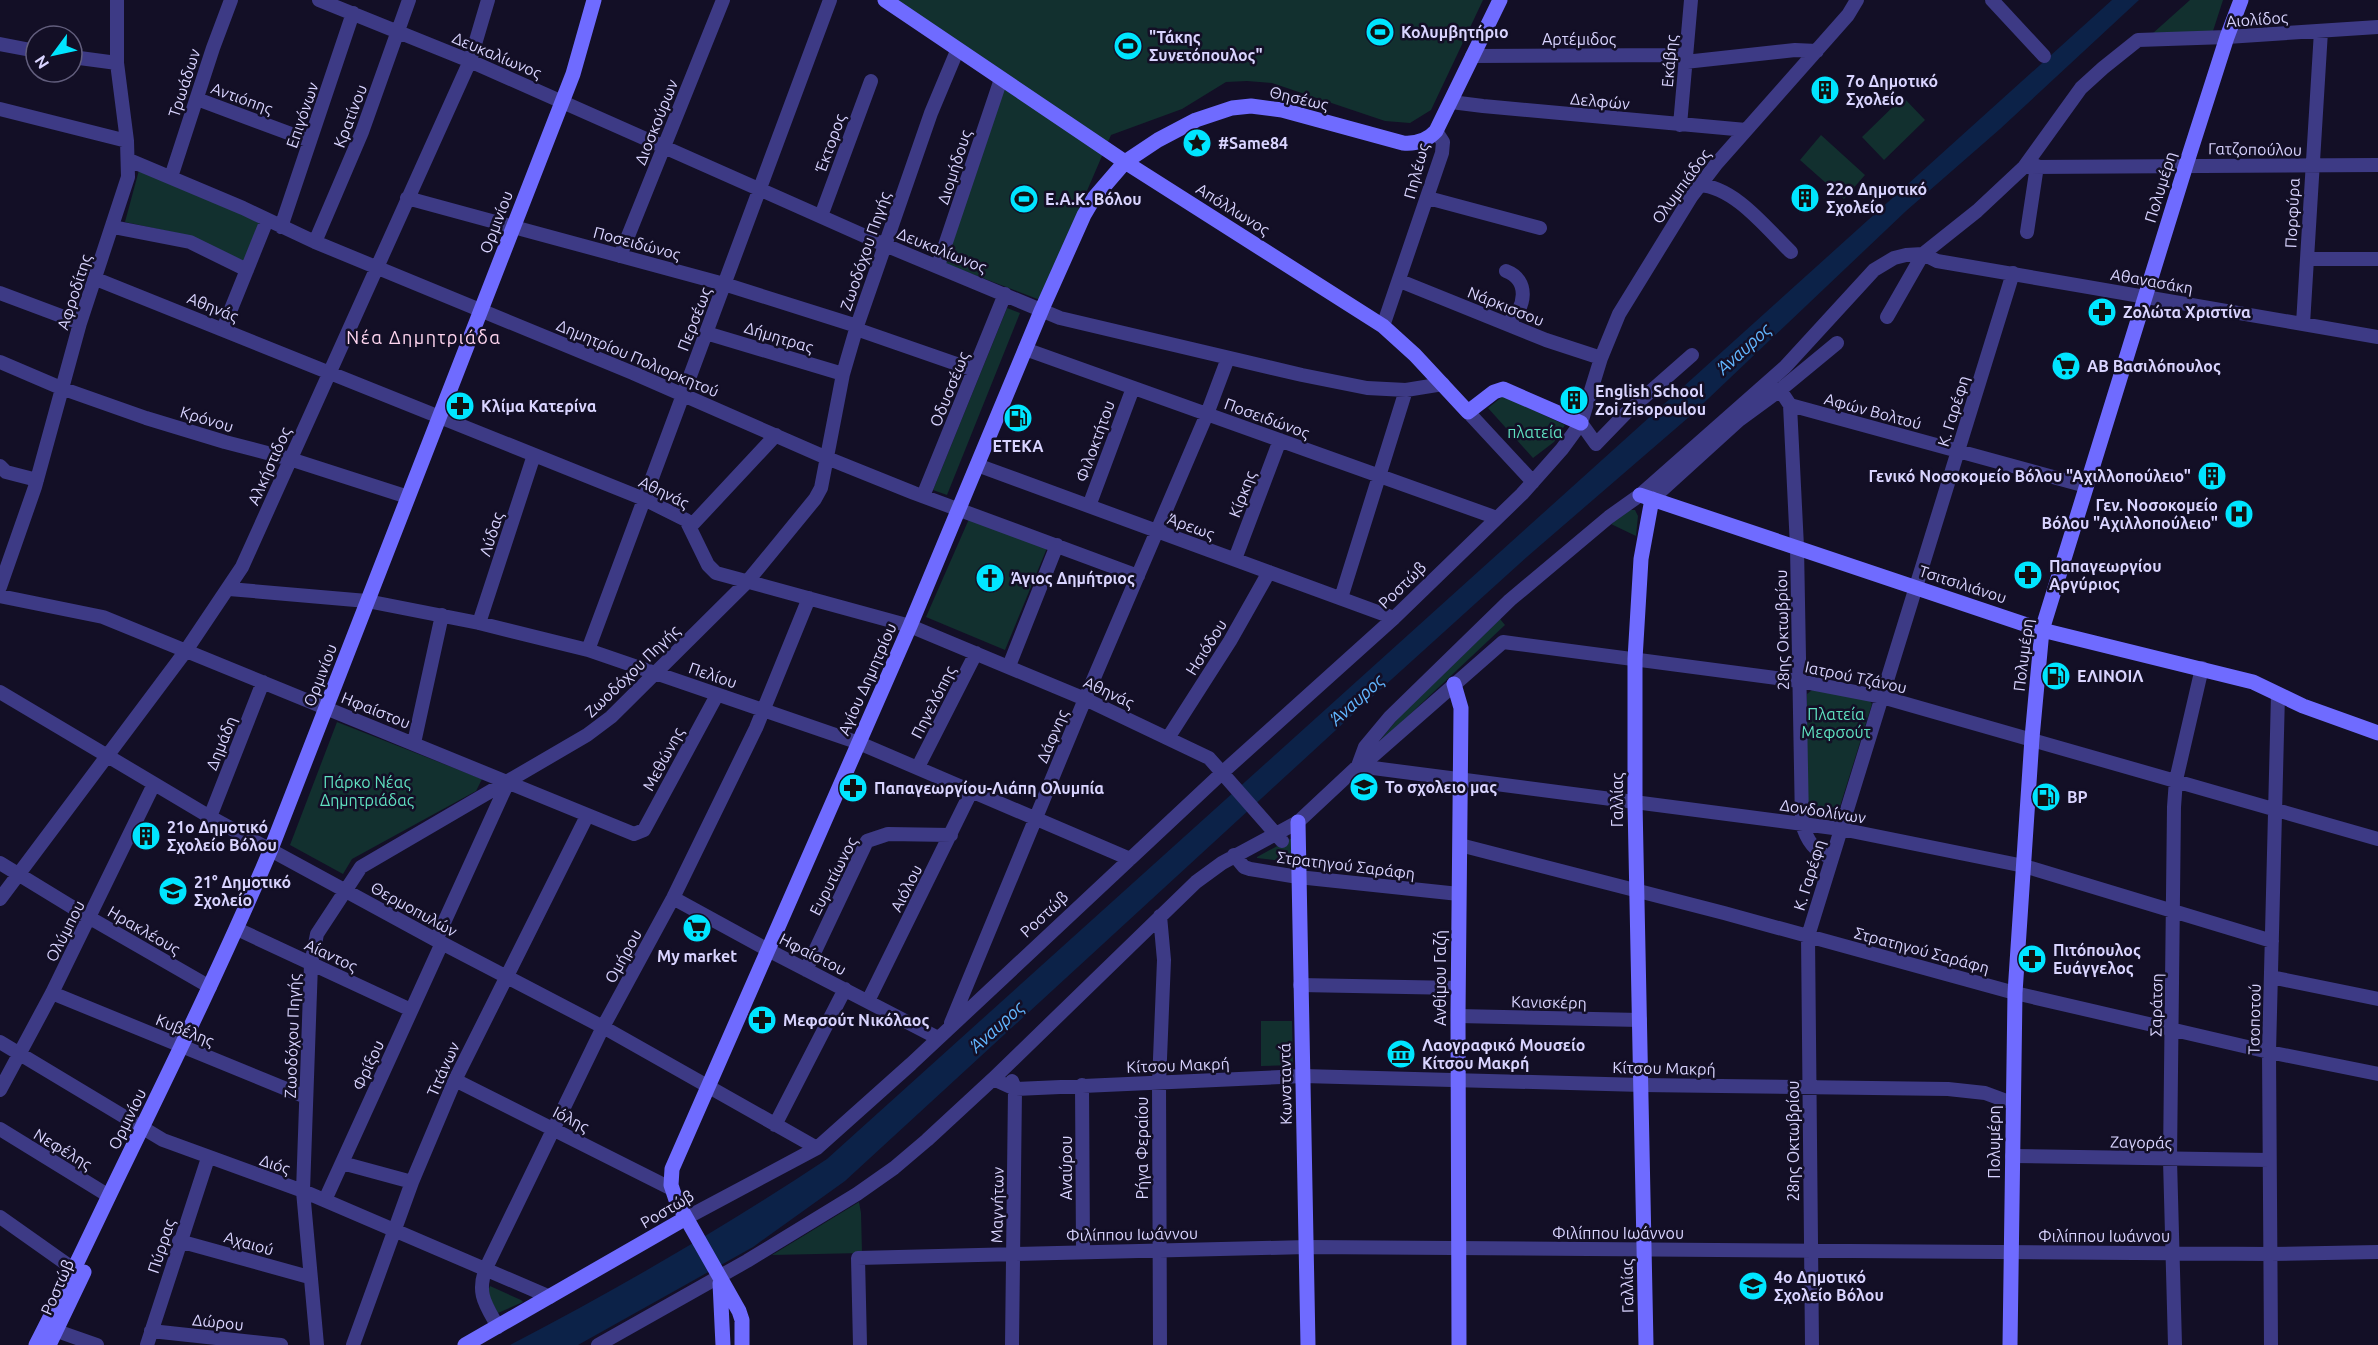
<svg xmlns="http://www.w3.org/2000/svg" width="2378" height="1345" viewBox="0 0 2378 1345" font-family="Ubuntu,sans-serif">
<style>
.green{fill:#12302f}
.water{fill:#0c2248}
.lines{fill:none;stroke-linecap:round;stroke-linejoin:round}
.street{stroke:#3d3a85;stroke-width:14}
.secondary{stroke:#6f6bff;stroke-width:15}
.labels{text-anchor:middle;stroke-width:5;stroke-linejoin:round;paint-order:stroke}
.street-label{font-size:16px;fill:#d9d4ff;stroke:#130f26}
.poi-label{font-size:16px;font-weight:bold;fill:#d9d4ff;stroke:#130f26;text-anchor:start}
.park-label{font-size:16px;fill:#5fe0c0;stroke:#130f26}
.neighbourhood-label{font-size:18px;letter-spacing:1.5px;fill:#ffd6f0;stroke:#130f26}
.water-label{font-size:18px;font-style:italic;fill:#62b6ff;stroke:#130f26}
</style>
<rect width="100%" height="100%" fill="#130f26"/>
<path class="green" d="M897 0H1483L1431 110 1410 123 1385 121 1272 83 1247 81 1226 82 1182 109 1111 135 1040 300 943 263 1006 73Z
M2190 0H2223L2213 31 2152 34Z
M1903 97 1925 120 1884 160 1862 137Z
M1821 135 1865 175 1844 199 1800 160Z
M139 170 260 221 244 261 186 235 125 222Z
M1007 308 1020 313 947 495 933 490Z
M1503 396 1565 425 1554 442 1533 458 1488 408Z
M1630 510H1635L1638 516 1636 536 1611 524Z
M969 519 1047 548 1005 650 926 617Z
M1500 619 1505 625 1373 749 1400 716Z
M1812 690 1869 700 1872 704 1837 816 1834 819 1809 817 1806 814 1807 694Z
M337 722 482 779 476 791 352 859 343 874 290 845Z
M1292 838 1291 862 1257 858V857Z
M1261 1021H1292L1293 1065 1261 1066Z
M859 1202 861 1213 862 1253 772 1255Z
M490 1286 521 1300 523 1302 498 1313 487 1293Z"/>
<path class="water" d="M2112 0H2139L2000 129 1906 211 1689 417 1528 556 1361 707 845 1181 753 1247 578 1345H510C619 1288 725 1227 827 1159Z"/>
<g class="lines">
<path class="street" d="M319 0 470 61 885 245 1060 318 1302 375 1367 388 1406 390 1443 384
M1992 0 2044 56
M0 44 36 51
M1472 56 1686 55
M72 57 117 63
M1685 62 1795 50 1817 51
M197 99 310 141
M1451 102 1483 106 1746 130
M0 109 127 141
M1680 125 1691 0
M129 160 243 208 315 242 633 373 827 458 914 493 1138 576
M2024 167 2378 165
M171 177 213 48 231 0
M1699 185C1735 187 1766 228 1791 252
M407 198 724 284 857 326
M1428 198 1540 228
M821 216 871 81
M113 227 190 242 247 270
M281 227 353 13
M2027 232 2037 166
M315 242 362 132 409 0
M620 256 723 0
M2307 259H2378
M938 266 1001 79
M1506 271C1530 280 1526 308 1508 323
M96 279 644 499 686 520 708 565 716 573 910 626 1085 699 1209 758 1282 841
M1400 281 1546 340 1601 358
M0 293 80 323
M1887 317 1923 254 1937 261 2378 337
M2303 324 2321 31
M1383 326 1442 153 1443 142 1436 131
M223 329 267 220
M856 329 974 370
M706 333 843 374
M1025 349 1497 518
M0 362 61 388 146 418 225 442 290 459 408 497
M1780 390 1790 405 1797 547 1802 823C1806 839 1816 855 1832 857
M1790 405 2086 486
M1468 412 1533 482
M1581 423 1596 444 1626 413 1692 355
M977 465 1394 618
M0 466 6 472 37 480
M923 496 1005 294
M1652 499 1739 420 1780 390 1837 343
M1089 506 1133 388
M690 527 776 435
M1235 559 1280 440
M0 587 35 487 80 323 128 177 127 141 117 63V0
M229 589 367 601 479 623 588 650 859 743 1130 859
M0 596 103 617 634 834 644 830 717 695
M1341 598 1406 390
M479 623 534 455
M588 650 830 0
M1009 666 1057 545
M0 692 210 817 436 940 603 1027 817 1148
M1168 738 1230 641 1269 572
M414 743 442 615
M1358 766 1374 755 1503 642 1799 681 1882 697 2378 839
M1358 766 1841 829 2024 866 2272 941
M918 767 976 653
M210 817 263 682
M1460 845 1724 913 2015 993 2269 1052 2378 1074
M1234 855 1244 867 1250 869 1298 877 1459 894
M0 863 90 918 210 987
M673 898 768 950 938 1038
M0 899 185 652 242 567 470 61 488 0
M1160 916 1164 960 1159 1083 1160 1345
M237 929 411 1010
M436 940 508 782
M806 970 867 841 888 834 951 835
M2271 977 2378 999
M1300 985 1458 988
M52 993 306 1097
M868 1001 972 790
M1458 1016 1640 1020
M951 1023 1085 699 1207 414 1228 358
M0 1042 163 1140 303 1191 550 1297
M993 1079 1015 1089 1303 1076 1642 1085 1948 1089 1985 1093 2012 1103
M455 1080 672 1189
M1012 1081 1015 1089 1012 1345
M1082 1085 1083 1251
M0 1090 52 993 154 784
M775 1125 845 989
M0 1129 109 1196
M2012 1156 2269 1160
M342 1163 412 1182
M325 1200 442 943
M0 1217 75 1270
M686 1218 817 1148 911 1064 1223 772 1394 618 1522 494 1562 449 1581 423 1601 358 1619 314 1691 197 1717 163 1848 15 1857 0
M179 1241 309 1277
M498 1327C486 1305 476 1294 486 1268L603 1027 673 898 756 728 809 598
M57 1331 97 1345
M151 1331 281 1345
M147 1345 208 1158
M317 1345 303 1191 311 964 317 934 361 867 587 735 611 717 747 582 815 499 821 488 843 374 857 326 931 113 957 51
M353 1345 412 1182 455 1080 587 816
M598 1345 747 1261 857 1194 894 1168 927 1140 993 1079 1196 882 1222 863 1298 822 1358 766 1365 747 1390 717 1510 600 1609 517 1640 495 1785 367 1874 270 1894 258 1906 255 1923 254 1977 211 2024 167 2081 88 2103 68 2138 40 2227 37 2378 27
M860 1345 858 1258 1306 1247 2270 1254 2378 1252
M1812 1345 1808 936 2013 273
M2175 1345 2170 1160 2174 807 2176 780 2202 668
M2271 1345 2269 1052 2278 694"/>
<path class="secondary" d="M885 0 1125 162 1383 326 1415 355 1468 412 1494 392 1503 389 1581 423
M1640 495 2042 630 2253 682 2303 706 2378 733
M1454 684 1461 708 1458 1016 1459 1345
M1298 822 1308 1345
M720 1283 723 1345
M36 1345C65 1289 91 1233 118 1177 171 1068 224 960 271 849L573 74 594 0
M49 1345 84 1272
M465 1345 686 1218
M742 1345V1320L739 1311 676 1200 671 1185 672 1169 910 626 1042 309 1084 215 1094 198 1125 162 1158 140 1196 120 1232 108 1251 106 1282 110 1403 143C1416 144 1427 141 1436 131L1500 0
M1646 1345 1635 803V659L1641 559 1652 499
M2010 1345 2015 993 2032 738 2042 630 2186 165 2227 37 2241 0"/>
</g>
<defs>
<g id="stadium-disc" transform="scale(1.5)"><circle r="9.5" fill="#00e5ff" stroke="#130f26"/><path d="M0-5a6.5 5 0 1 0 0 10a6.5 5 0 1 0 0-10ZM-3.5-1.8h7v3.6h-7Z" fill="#111"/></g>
<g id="building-disc" transform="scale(1.5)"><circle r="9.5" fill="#00e5ff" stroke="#130f26"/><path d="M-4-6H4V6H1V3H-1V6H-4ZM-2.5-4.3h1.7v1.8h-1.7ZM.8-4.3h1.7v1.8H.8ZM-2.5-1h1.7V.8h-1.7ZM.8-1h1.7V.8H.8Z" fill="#111"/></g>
<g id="sight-disc" transform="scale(1.5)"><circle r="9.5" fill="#00e5ff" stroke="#130f26"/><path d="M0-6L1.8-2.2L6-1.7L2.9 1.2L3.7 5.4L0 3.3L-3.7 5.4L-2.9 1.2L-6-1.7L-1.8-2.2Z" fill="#111"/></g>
<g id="pharmacy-disc" transform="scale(1.5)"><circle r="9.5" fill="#00e5ff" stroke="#130f26"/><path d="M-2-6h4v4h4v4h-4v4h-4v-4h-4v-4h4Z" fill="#111"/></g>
<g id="supermarket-disc" transform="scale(1.5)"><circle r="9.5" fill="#00e5ff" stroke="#130f26"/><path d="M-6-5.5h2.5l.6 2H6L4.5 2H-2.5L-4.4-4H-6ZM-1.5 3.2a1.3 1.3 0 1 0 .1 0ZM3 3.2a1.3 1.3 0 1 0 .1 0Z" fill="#111"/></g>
<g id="fuel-disc" transform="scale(1.5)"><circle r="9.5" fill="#00e5ff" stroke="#130f26"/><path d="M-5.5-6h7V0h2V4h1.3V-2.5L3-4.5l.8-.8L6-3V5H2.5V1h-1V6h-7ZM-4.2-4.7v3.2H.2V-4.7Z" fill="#111"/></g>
<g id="hospital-disc" transform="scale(1.5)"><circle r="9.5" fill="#00e5ff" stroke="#130f26"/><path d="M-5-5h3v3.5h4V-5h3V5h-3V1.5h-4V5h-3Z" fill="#111"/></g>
<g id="church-disc" transform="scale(1.5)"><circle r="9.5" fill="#00e5ff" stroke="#130f26"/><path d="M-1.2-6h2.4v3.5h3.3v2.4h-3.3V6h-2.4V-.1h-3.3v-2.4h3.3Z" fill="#111"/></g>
<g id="school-disc" transform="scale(1.5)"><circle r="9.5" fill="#00e5ff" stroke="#130f26"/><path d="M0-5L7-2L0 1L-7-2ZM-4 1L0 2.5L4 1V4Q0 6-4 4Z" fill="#111"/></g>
<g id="museum-disc" transform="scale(1.5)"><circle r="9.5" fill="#00e5ff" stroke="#130f26"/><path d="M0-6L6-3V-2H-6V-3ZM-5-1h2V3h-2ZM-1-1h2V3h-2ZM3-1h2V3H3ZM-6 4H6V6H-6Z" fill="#111"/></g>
</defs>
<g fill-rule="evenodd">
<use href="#stadium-disc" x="1380" y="32"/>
<use href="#stadium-disc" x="1128" y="46"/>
<use href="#building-disc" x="1825" y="90"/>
<use href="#sight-disc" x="1197" y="143"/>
<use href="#building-disc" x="1805" y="198"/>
<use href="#stadium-disc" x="1024" y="199"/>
<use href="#pharmacy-disc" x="2102" y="312"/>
<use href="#supermarket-disc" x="2066" y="366"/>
<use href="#building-disc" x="1574" y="400"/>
<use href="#pharmacy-disc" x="460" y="406"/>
<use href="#fuel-disc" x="1018" y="418"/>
<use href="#building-disc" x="2212" y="476"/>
<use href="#hospital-disc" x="2239" y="514"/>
<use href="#pharmacy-disc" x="2028" y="575"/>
<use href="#church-disc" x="990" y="578"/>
<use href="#fuel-disc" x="2056" y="676"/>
<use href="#school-disc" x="1364" y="787"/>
<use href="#pharmacy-disc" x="853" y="788"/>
<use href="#fuel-disc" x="2046" y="797"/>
<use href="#building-disc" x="146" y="836"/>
<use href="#school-disc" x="173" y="891"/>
<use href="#supermarket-disc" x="697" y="928"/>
<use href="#pharmacy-disc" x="2032" y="959"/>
<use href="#pharmacy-disc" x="762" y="1020"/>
<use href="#museum-disc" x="1401" y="1054"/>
<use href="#school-disc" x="1753" y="1286"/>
</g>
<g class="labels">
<g class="street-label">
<text transform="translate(2257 19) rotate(-4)" y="6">Αιολίδος</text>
<text x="1579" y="45">Αρτέμιδος</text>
<text transform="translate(497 55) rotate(23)" y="6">Δευκαλίωνος</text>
<text transform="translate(1669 61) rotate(-85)" y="6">Εκάβης</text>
<text transform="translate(184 83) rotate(-72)" y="6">Τρωάδων</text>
<text transform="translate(242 98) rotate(20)" y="6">Αντιόπης</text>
<text transform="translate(1299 98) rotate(13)" y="6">Θησέως</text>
<text transform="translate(1600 101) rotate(5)" y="6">Δελφών</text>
<text transform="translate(302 115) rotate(-71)" y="6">Επιγόνων</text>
<text transform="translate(350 116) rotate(-69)" y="6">Κρατίνου</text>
<text transform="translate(656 122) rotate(-68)" y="6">Διοσκούρων</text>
<text transform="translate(830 143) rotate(-70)" y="6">Έκτορος</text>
<text transform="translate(2255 149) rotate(1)" y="6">Γατζοπούλου</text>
<text transform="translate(954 167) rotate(-72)" y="6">Διομήδους</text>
<text transform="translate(1416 171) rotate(-75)" y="6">Πηλέως</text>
<text transform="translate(1681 186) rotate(-54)" y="6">Ολυμπιάδος</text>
<text transform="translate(2160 187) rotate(-73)" y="6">Πολυμέρη</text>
<text transform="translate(1233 209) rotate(32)" y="6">Απόλλωνος</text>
<text transform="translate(2292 213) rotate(-87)" y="6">Πορφύρα</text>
<text transform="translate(496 222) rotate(-69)" y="6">Ορμινίου</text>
<text transform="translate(637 243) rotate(15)" y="6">Ποσειδώνος</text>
<text transform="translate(942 250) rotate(22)" y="6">Δευκαλίωνος</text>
<text transform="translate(865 251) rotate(-71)" y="6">Ζωοδόχου Πηγής</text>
<text transform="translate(2152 281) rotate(10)" y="6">Αθανασάκη</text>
<text transform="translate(74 292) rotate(-72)" y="6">Αφροδίτης</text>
<text transform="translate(1506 306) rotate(22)" y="6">Νάρκισσου</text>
<text transform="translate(213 307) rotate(22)" y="6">Αθηνάς</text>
<text transform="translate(694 319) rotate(-69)" y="6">Περσέως</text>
<text transform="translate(779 337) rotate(17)" y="6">Δήμητρας</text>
<text transform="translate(638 358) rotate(23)" y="6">Δημητρίου Πολιορκητού</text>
<text transform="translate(949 389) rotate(-68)" y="6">Οδυσσέως</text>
<text transform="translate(1873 411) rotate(15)" y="6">Αφών Βολτού</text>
<text transform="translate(1953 411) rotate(-73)" y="6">Κ. Γαρέφη</text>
<text transform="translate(1267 418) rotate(20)" y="6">Ποσειδώνος</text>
<text transform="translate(207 419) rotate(17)" y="6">Κρόνου</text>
<text transform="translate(1095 441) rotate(-70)" y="6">Φιλοκτήτου</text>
<text transform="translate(269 466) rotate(-66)" y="6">Αλκήστιδος</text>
<text transform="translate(664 492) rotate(26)" y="6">Αθηνάς</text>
<text transform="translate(1242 494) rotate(-69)" y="6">Κίρκης</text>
<text transform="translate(1191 526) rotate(20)" y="6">Άρεως</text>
<text transform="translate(491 534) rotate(-72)" y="6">Λύδας</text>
<text transform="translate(1963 584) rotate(18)" y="6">Τσιτσιλιάνου</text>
<text transform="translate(1402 585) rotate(-44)" y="6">Ροστώβ</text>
<text transform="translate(1782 630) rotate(-91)" y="6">28ης Οκτωβρίου</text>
<text transform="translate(1206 647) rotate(-58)" y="6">Ησιόδου</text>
<text transform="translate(2023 655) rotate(-83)" y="6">Πολυμέρη</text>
<text transform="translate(632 671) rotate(-44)" y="6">Ζωοδόχου Πηγής</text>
<text transform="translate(320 675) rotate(-69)" y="6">Ορμινίου</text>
<text transform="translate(713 675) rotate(19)" y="6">Πελίου</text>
<text transform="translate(1856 677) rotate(12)" y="6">Ιατρού Τζάνου</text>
<text transform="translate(867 679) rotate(-66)" y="6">Αγίου Δημητρίου</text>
<text transform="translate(1109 692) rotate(25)" y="6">Αθηνάς</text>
<text transform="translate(933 702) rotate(-63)" y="6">Πηνελόπης</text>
<text transform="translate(376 710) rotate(22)" y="6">Ηφαίστου</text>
<text transform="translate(1052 736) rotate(-67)" y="6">Δάφνης</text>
<text transform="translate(221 743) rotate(-68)" y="6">Δημάδη</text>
<text transform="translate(663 759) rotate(-62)" y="6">Μεθώνης</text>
<text transform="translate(1617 800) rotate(-90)" y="6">Γαλλίας</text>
<text transform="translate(1823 811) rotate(9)" y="6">Δονδολίνων</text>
<text transform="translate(1346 865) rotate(7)" y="6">Στρατηγού Σαράφη</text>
<text transform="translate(1809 875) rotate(-73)" y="6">Κ. Γαρέφη</text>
<text transform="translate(833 876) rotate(-63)" y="6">Ευρυτίωνος</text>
<text transform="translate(906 888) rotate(-63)" y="6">Αιόλου</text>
<text transform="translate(414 909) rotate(29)" y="6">Θερμοπυλών</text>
<text transform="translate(1044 914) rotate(-43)" y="6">Ροστώβ</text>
<text transform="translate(144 930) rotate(30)" y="6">Ηρακλέους</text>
<text transform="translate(65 931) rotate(-63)" y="6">Ολύμπου</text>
<text transform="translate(1922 950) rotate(15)" y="6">Στρατηγού Σαράφη</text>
<text transform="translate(813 954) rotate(27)" y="6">Ηφαίστου</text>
<text transform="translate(331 955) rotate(25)" y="6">Αίαντος</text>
<text transform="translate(623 956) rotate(-61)" y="6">Ομήρου</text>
<text transform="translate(1440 978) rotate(-90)" y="6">Ανθίμου Γαζή</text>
<text transform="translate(1549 1002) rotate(1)" y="6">Κανισκέρη</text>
<text transform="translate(2156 1005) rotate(-89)" y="6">Σαράτση</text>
<text transform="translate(2254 1019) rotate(-89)" y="6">Τσοποτού</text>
<text transform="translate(185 1030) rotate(22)" y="6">Κυβέλης</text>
<text transform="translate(292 1036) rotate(-88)" y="6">Ζωοδόχου Πηγής</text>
<text transform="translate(368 1065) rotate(-65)" y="6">Φρίξου</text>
<text transform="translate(1178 1065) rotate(-2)" y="6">Κίτσου Μακρή</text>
<text transform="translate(1664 1068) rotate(1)" y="6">Κίτσου Μακρή</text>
<text transform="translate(443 1069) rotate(-66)" y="6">Τιτάνων</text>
<text transform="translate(1285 1084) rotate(-91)" y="6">Κωνσταντά</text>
<text transform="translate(127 1119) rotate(-64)" y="6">Ορμινίου</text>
<text transform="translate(571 1119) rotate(27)" y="6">Ιόλης</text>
<text transform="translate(1793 1141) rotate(-90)" y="6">28ης Οκτωβρίου</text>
<text transform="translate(1994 1142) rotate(-90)" y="6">Πολυμέρη</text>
<text transform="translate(2141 1142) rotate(1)" y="6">Ζαγοράς</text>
<text transform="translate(1142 1148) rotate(-90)" y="6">Ρήγα Φεραίου</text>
<text transform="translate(63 1149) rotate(31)" y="6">Νεφέλης</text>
<text transform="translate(275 1164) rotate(19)" y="6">Διός</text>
<text transform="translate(1066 1168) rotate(-90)" y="6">Αναύρου</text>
<text transform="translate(997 1205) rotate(-89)" y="6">Μαγνήτων</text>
<text transform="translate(667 1209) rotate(-30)" y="6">Ροστώβ</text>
<text x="1618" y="1239">Φιλίππου Ιωάννου</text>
<text transform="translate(1132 1234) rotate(-1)" y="6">Φιλίππου Ιωάννου</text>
<text x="2104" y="1242">Φιλίππου Ιωάννου</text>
<text transform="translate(249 1243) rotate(16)" y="6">Αχαιού</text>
<text transform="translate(161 1246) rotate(-72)" y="6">Πύρρας</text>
<text transform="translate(1627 1286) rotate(-91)" y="6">Γαλλίας</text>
<text transform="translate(57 1287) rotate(-66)" y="6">Ροστώβ</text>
<text transform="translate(218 1322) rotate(6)" y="6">Δώρου</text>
</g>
<g class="poi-label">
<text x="1401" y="38">Κολυμβητήριο</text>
<text x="1149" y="43">"Τάκης<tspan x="1149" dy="18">Συνετόπουλος"</tspan></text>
<text x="1846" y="87">7ο Δημοτικό<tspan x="1846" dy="18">Σχολείο</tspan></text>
<text x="1218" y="149">#Same84</text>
<text x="1826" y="195">22ο Δημοτικό<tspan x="1826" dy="18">Σχολείο</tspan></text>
<text x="1045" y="205">Ε.Α.Κ. Βόλου</text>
<text x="2123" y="318">Ζολώτα Χριστίνα</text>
<text x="2087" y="372">ΑΒ Βασιλόπουλος</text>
<text x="1595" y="397">English School<tspan x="1595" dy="18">Zoi Zisopoulou</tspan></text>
<text x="481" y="412">Κλίμα Κατερίνα</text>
<text x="1018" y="452" text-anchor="middle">ΕΤΕΚΑ</text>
<text x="2191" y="482" text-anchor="end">Γενικό Νοσοκομείο Βόλου "Αχιλλοπούλειο"</text>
<text x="2218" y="511" text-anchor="end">Γεν. Νοσοκομείο<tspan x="2218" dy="18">Βόλου "Αχιλλοπούλειο"</tspan></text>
<text x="2049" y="572">Παπαγεωργίου<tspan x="2049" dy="18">Αργύριος</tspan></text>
<text x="1011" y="584">Άγιος Δημήτριος</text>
<text x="2077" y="682">ΕΛΙΝΟΙΛ</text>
<text x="1385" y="793">Το σχολειο μας</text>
<text x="874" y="794">Παπαγεωργίου-Λιάπη Ολυμπία</text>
<text x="2067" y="803">BP</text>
<text x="167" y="833">21ο Δημοτικό<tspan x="167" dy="18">Σχολείο Βόλου</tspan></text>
<text x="194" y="888">21° Δημοτικό<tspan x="194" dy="18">Σχολείο</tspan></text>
<text x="2053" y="956">Πιτόπουλος<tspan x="2053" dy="18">Ευάγγελος</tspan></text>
<text x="697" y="962" text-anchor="middle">My market</text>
<text x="783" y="1026">Μεφσούτ Νικόλαος</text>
<text x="1422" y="1051">Λαογραφικό Μουσείο<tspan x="1422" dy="18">Κίτσου Μακρή</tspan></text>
<text x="1774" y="1283">4ο Δημοτικό<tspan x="1774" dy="18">Σχολείο Βόλου</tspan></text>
</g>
<g class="park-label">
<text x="1535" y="438">πλατεία</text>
<text x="1836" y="720">Πλατεία<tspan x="1836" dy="18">Μεφσούτ</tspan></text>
<text x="367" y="788">Πάρκο Νέας<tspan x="367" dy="18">Δημητριάδας</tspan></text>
</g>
<g class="neighbourhood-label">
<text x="424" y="344">Νέα Δημητριάδα</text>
</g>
<g class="water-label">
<text transform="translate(1744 349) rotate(-42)" y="6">Άναυρος</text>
<text transform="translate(1357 700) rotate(-42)" y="6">Άναυρος</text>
<text transform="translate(997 1027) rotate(-42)" y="6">Άναυρος</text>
</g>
</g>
<g transform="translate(54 54) rotate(237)"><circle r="28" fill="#130f26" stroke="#625e7d" stroke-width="1.5"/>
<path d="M0-4.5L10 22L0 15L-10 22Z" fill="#00e5ff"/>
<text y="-9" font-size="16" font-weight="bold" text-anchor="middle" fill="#d9d4ff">N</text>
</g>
</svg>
